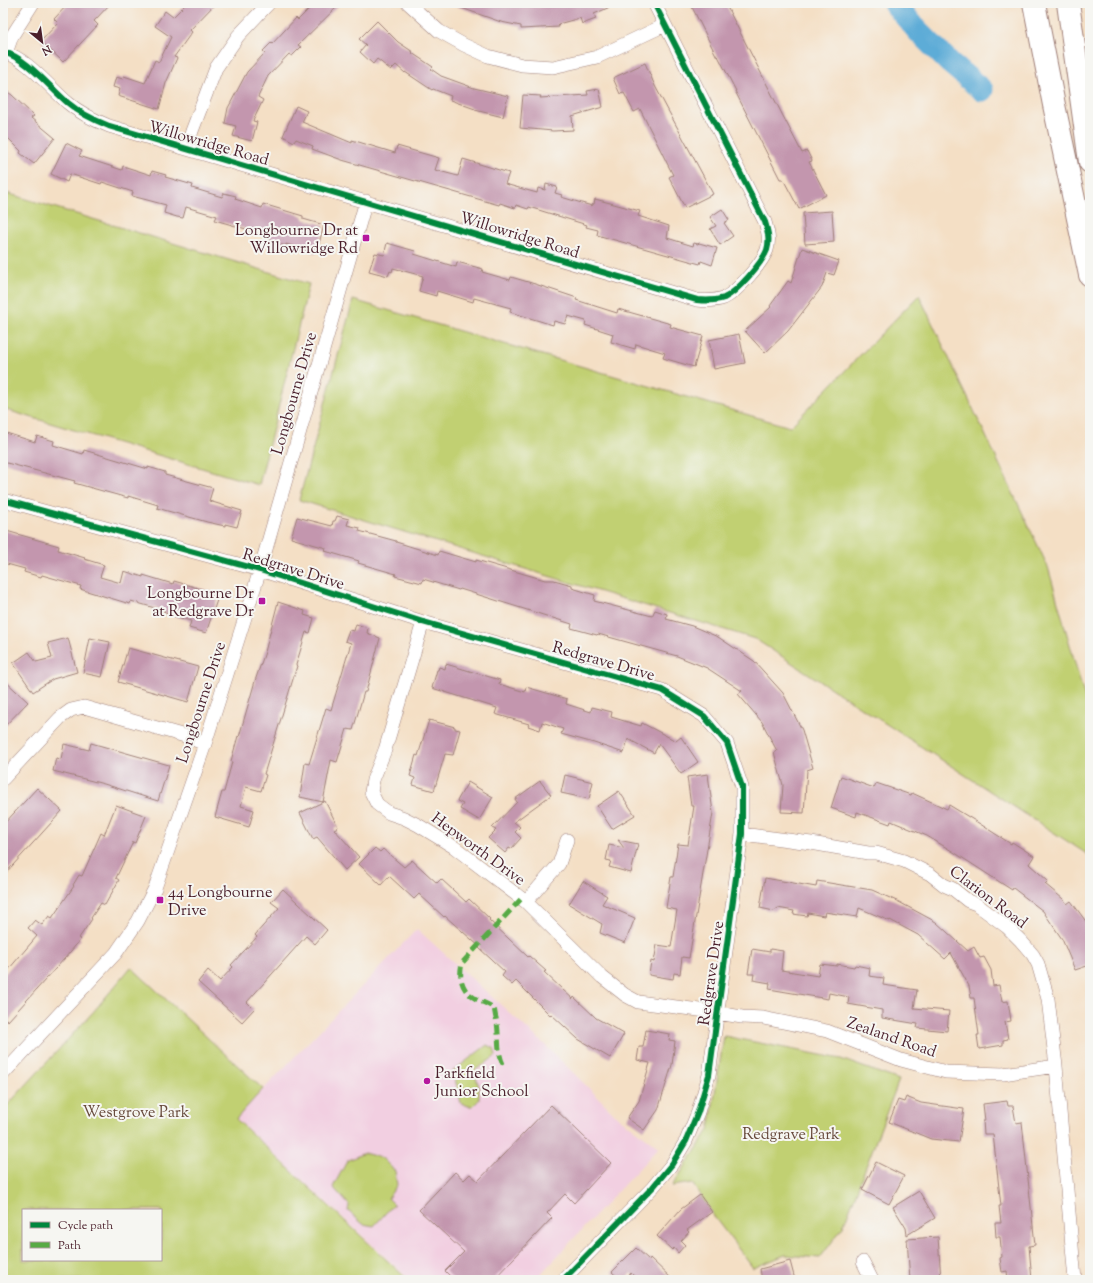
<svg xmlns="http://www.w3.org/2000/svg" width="1093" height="1283" viewBox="0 0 1093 1283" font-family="'Sorts Mill Goudy',serif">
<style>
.built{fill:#f2cfe1}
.green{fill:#c1d072;stroke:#86784e;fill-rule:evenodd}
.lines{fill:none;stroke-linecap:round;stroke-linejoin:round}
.stream{stroke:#5dacd7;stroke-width:4}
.river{stroke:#5dacd7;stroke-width:23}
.building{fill:#c396ae}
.minor-casing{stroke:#9f7f78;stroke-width:14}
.motorway-casing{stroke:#9f7f78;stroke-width:24}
.minor{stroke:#fff;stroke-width:13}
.motorway{stroke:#fff;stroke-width:22}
.quiet{stroke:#57aa44;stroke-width:5;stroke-dasharray:10 5;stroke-linecap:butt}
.cycleway-casing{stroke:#f6f6f2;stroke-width:8}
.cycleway{stroke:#00873e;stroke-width:6}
.poi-dot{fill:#b5179e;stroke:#f6f6f2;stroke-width:1.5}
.labels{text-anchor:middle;stroke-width:4;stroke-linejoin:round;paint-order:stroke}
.street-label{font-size:16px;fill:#4a1f2b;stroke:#f6f6f2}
.poi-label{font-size:16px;fill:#4a1f2b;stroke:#f6f6f2;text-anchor:end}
.park-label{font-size:16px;fill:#684b3d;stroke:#f6f6f2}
</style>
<rect width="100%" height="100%" fill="#f6f6f2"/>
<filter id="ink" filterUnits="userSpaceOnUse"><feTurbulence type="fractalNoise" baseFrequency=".025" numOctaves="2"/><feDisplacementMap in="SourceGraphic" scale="8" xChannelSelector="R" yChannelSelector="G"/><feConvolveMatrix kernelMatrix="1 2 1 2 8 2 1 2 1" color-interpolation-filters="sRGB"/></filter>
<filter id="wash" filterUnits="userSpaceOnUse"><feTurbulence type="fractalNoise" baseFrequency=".012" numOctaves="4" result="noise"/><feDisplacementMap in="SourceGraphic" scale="16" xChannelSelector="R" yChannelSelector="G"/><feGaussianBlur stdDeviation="0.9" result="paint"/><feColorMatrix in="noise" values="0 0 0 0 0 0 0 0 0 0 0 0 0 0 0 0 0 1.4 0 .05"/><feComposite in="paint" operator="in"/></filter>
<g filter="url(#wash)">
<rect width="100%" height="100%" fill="#f4dfc5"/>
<path class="built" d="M417 929 544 1044 620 1119 659 1147 535 1280H410L236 1118Z"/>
<path class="green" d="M3 192 309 284 259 485 3 409Z
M919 295 1048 567 1090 716V856L755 639 299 500 353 300 790 427Z
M131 967 263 1089 236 1119 408 1280H7L3 1277V1110L94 1011ZM23 1210H161V1260H23Z
M724 1036 841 1059 899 1080 843 1227 820 1258 785 1255 753 1268 715 1218 692 1183 672 1186 709 1130Z
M487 1045 494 1048 496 1056 474 1071 479 1087V1100L473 1106H468L461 1103 453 1071Z
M364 1153 382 1158 395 1171 397 1185 388 1198 394 1204 374 1226 363 1224 348 1211 349 1205 333 1187 347 1161Z"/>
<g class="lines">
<path class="stream" d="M918 43V31"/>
<path class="river" d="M894 3 918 31 950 63 982 90"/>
</g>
<g id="blocks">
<path class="building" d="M69 3H111L94 21 98 25 63 62 41 41 58 23 54 19Z
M187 3H216L190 30 192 32 174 57 177 58 166 83 159 109 118 96 120 89 113 87 116 77 123 79 124 76 145 83 155 60 159 62 171 37 155 26 165 11 173 17Z
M315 3H341L298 45 301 47 292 56 289 54 268 76 258 97 263 100 253 121 257 122 252 141 233 136 236 126 225 123 228 108 247 72 265 53 263 51 271 43 272 44 296 18 298 20Z
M453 3H522L540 7V3H619L594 14 596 19 582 24 580 18 558 24 559 27 521 29V26L501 22 453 5Z
M690 3H725L802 153 807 151 812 161 809 162 826 195 799 209 783 179H780L735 91H736L718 56 717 57Z
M377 21 398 42 413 52 412 53 433 67 431 69 441 76 474 88 508 96 503 117 475 110V109L450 100 451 96 433 89 432 90 405 72V73L396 65 391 70 377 59 373 64 360 52 366 45 359 39Z
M645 63 655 86 713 194 685 208 669 177 673 175 640 109 634 112 624 93 620 94 613 78Z
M3 89 12 95 34 116 31 118 55 138 34 164 20 153 21 151 3 133Z
M599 89 603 107 572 116 573 130 553 131 520 128 523 95 541 96 540 98 588 95 587 91Z
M296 106 307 111 302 122 352 143V140L395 153 397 146 439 158 435 170 458 176 463 159 509 173 505 184 537 193 538 188 545 190 546 184 557 187 555 193 562 195 561 197 592 206 593 204H594L595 199 640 211 638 216 669 226 667 238 693 246 694 243 698 244 699 243 717 248 712 265 701 261 700 264 597 235 598 230 586 227 587 225 529 207 528 209 516 205 515 208 500 203 499 205 342 160 312 149 313 146 296 139 294 142 283 136Z
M66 143 82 151 79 156 122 170 123 166 151 175 152 171 166 175 165 177 193 185 192 188 222 197 224 193 236 196 235 199 262 208 263 204 303 216V219L324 225 318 247 315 253 286 244V246L268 241 270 236 215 220 217 216 186 207 183 218 177 217 164 213 166 205 132 196 133 192 102 182 101 184 70 174 67 182 51 174Z
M722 209 729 220 724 223 733 236 720 245 710 229 716 226 710 217Z
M832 211 834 242 805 244 803 213Z
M387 243 415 251 414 254 456 267 457 262 483 269 482 272 510 280 511 277 535 284 577 298 576 300 617 313 618 309 671 324 670 327 703 336 694 367 663 358 665 353 636 344 635 349 611 342 613 334 585 325 586 321 568 316 565 324 554 321 553 325 510 312 511 308 474 298 473 302 437 291 436 296 419 291 423 276 393 268 392 272 390 271 388 276 369 271 375 253 384 255Z
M802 248 839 261 834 275 827 273 822 287 788 331 765 353 745 331 771 307 770 306 788 281 791 283Z
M739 334 745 363 714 369 709 340Z
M3 432 35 442 37 436 54 441 53 445 83 454 84 450 148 469V467L165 472V475L213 488 209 501 242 511 237 527 225 524V526L207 522 157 508 158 505 128 496V498L99 490 74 483 75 481 3 462Z
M337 516 349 519 347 525 360 528 359 531 396 541V542L438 555 439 551 476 562V560L545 580H554L572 585V588L595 595 594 601 652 616 655 610 667 614 666 619 692 626 718 637 754 661 783 693 802 730 813 768 807 770 804 813 781 812 783 785 774 752 777 751 762 722 738 694 742 691 707 668 677 656 598 634 597 635 571 628 572 624 460 589 459 590 423 579 422 583 395 576 396 574 358 563 359 561 325 551 326 548 291 538 297 517 332 526 333 521H335Z
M3 530 59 546 58 550 85 558 84 559 104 565 100 577 121 583 124 571 143 577V575L173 584 174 581 219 594 206 633 189 628 191 621 164 613 165 611 131 601 130 604 80 589 81 586 42 575 41 577 24 572 25 569 3 563Z
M278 602 305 611 304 615 314 618 310 633 306 632 296 665 297 666 264 774 266 775 261 791 246 787 241 806 254 810 249 827 215 817 222 792H224L232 762 231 761 238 736 239 737 255 681 265 652Z
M356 624 368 628 367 633 380 638 366 692H364L353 730 347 729 337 762 331 760 323 802 325 801 338 827 334 829 359 857 345 870 317 837 313 839 300 813 323 802 300 797 305 763 309 764 326 708 331 710 351 643 345 641 349 630 354 631Z
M68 638 77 672 53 679 33 692 13 663 29 652 36 662 52 658 48 643Z
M90 638 110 642 102 677 83 673Z
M128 648 198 667 188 702 118 682Z
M446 664 500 680 499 684 525 692 526 687 567 699 566 704 591 712 592 707 612 712 611 717 641 726 642 723 676 741 681 737 698 762 681 774 659 744 654 753 628 739 624 753 594 743 561 734 563 729 542 722 540 730 528 726 529 724 495 714 497 708 432 688 437 670H438L439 667 445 669Z
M3 679 28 702 3 728Z
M429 720 455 727V729L460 730 453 755 445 754 434 791 413 785 415 778 410 776 416 755 418 756Z
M91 743 169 765 158 801 104 784 53 771 56 758 61 759 64 744 89 750Z
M708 774 713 813 689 958 682 957 680 974 674 973 673 979 649 975 651 961 654 962 657 945 671 947 677 910 666 908 671 877H673L678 844 688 845 694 806H691L687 777Z
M565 775 593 782 589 799 561 793Z
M841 776 874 788 876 783 911 795 912 793 947 809 949 805 977 822 1011 844 1012 842 1034 856 1029 864 1048 881 1045 884 1063 899 1067 904 1071 901 1090 927V965L1075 970 1062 939 1043 911 1013 888 1012 890 952 851 927 836 891 821 890 824 857 812 856 817 831 808Z
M540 781 551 795 514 822 520 827 515 832 521 838 511 849 509 848 505 853 488 838 496 830 492 828 517 802 515 799Z
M468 782 493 797 479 820 460 809 463 804 457 801Z
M37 788 62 811 3 876V825Z
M619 791 635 815 612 829 597 806Z
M116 805 146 816 135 843 133 842 116 878 119 880 105 905 101 903 91 918 92 919 79 938 81 939 65 958 8 1021 3 1016V976L37 936 28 928 35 920 42 925 49 916 52 918 74 886 73 885 79 875 82 876 101 833 104 835Z
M618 840 638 844 631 873 609 867 611 861 606 860 609 845 624 848Z
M375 848 380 852 383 849 404 867 412 860 437 883 441 879 466 902 469 899 490 919 489 920 528 957 529 956 546 971 544 972 563 990 573 999 574 997 596 1018 624 1034 610 1058 578 1039 551 1014 550 1015 516 981 512 985 502 976 505 972 479 948 480 947 445 916 444 917 419 894 414 899 389 876 381 885 359 864Z
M765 878 816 887 817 881 872 890 899 902 936 922 968 951 974 947 980 958 984 957 991 970 993 986 999 985 1002 1002 1008 1001 1011 1021 1005 1022 1008 1039 1003 1040V1045L979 1049 977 1035H979L974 998H971L969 986 951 953 945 959 918 935 890 920V921L859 908 857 917 825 912 824 916 808 913 807 916 793 914 794 911 778 908 774 911 760 908Z
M583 881 607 896 602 904 635 918 625 943 600 933 602 924 569 904Z
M283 889 327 930 315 944 306 936 247 1002 254 1009 242 1022 198 982 208 970 220 981 233 967 231 965 257 937 255 935 279 908 271 902Z
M752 949 770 952V949L783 951 781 970 818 976 820 964 837 966V964L854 967 855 965 870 968 869 976 884 978 883 985 917 990 914 1008 949 1011 947 1031 917 1028 918 1024 882 1018V1010L848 1004 849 997 829 993 828 999 769 989 770 983 753 980 754 974H748Z
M646 1030 670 1034 669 1040 675 1041 672 1065 658 1110 644 1130 627 1118 639 1101 650 1063 637 1060 639 1047H643Z
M906 1097 921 1103 964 1109 959 1142 931 1139 889 1122 898 1100 904 1102Z
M1007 1101 1008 1106H1013L1016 1123 1022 1122 1035 1245 1029 1246 1032 1280H1008L1007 1271 1002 1272 1000 1258 1002 1257 1000 1237H996L995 1223H1001L999 1206H1001L993 1134H984L983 1121H985L983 1104Z
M551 1105 611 1163 574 1203 565 1194 547 1213 552 1218 493 1280H454L445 1271 464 1252 419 1210 455 1172 464 1180 470 1174 478 1181Z
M876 1162 904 1176 889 1204 862 1190Z
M919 1191 935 1218 907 1235 906 1228 893 1207Z
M700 1195 712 1212 687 1230 689 1232 681 1241 685 1245 678 1253 674 1248 672 1250 657 1236 681 1209Z
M938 1237 941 1280H910L907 1239Z
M636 1248 649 1260 650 1258 673 1280H638L631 1273 625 1280H621L612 1272Z
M790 1261 795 1280H762L760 1269Z"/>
</g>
</g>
<g filter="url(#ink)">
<use href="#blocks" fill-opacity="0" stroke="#9f7f78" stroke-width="1"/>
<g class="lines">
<g class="minor-casing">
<path id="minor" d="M408 3 439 31 464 45 488 56 522 65 553 67 597 57 665 25
M3 52C26 57 50 88 68 103 81 114 94 120 109 126L697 300C707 301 715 301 724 298 737 292 762 263 767 250 770 240 768 232 765 222L654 3
M6 53 12 36 33 3
M187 148 192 131 216 68 238 36 269 3
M3 500 260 570 423 622 662 690 704 716 727 743 742 787V834L709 1075 698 1112 686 1141 672 1164 653 1187 563 1280
M423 622 385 750 373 780 371 792 377 804 389 813 404 818 418 825 454 847 526 902 602 977 625 995 638 1002 699 1010 742 1017 763 1018 827 1031 901 1060 946 1072 1003 1074 1056 1066
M3 779 60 718 71 710 84 707 185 736 205 744
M742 834 811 843 868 853H876L904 861 930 874 944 885 953 889 968 901 976 904 1007 927 1021 941 1033 955 1038 964 1048 999 1056 1066 1075 1280
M526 902 559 864 567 840
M3 1074 116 953 138 921 155 888 205 744 260 570 366 201
M863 1262 872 1280"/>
</g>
<g class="motorway-casing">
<path id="motorway" d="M1034 3 1054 105 1090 275
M1068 3 1090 162"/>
</g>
<use href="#minor" class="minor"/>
<use href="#motorway" class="motorway"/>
<path class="quiet" d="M503 1064C496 1050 500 1033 496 1018 495 1015 495 1011 494 1009 491 1005 484 1003 480 1001 463 993 458 981 462 963L521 899"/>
<g class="cycleway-casing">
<path id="cycleway" d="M3 52C26 57 50 88 68 103 81 114 94 120 109 126L697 300C707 301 715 301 724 298 737 292 762 263 767 250 770 240 768 232 765 222L654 3
M3 500 260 570 423 622 662 690 704 716 727 743 742 787V834L709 1075 698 1112 686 1141 672 1164 653 1187 563 1280"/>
</g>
<use href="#cycleway" class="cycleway"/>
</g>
</g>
<g class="poi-dot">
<rect x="362" y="234" width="8" height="8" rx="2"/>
<rect x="258" y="597" width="8" height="8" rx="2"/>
<rect x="156" y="896" width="8" height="8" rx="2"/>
<circle cx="427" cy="1081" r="4"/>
</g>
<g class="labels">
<g class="street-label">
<text transform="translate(209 142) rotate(16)" y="6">Willowridge Road</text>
<text transform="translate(520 234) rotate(17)" y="6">Willowridge Road</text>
<text transform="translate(293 393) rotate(-74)" y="6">Longbourne Drive</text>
<text transform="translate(294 568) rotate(17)" y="6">Redgrave Drive</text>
<text transform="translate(604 660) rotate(16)" y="6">Redgrave Drive</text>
<text transform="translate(200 702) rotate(-72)" y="6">Longbourne Drive</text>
<text transform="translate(479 848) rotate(36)" y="6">Hepworth Drive</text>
<text transform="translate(989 896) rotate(37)" y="6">Clarion Road</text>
<text transform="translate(710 973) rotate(-82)" y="6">Redgrave Drive</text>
<text transform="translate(892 1036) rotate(19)" y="6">Zealand Road</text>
</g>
<g class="poi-label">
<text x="358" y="235">Longbourne Dr at<tspan x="358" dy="18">Willowridge Rd</tspan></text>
<text x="254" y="598">Longbourne Dr<tspan x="254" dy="18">at Redgrave Dr</tspan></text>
<text x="168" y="897" text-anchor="start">44 Longbourne<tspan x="168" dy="18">Drive</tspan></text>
<text x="435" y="1078" text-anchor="start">Parkfield<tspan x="435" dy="18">Junior School</tspan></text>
</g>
<g class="park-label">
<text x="136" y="1117">Westgrove Park</text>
<text x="791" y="1139">Redgrave Park</text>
</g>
</g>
<rect width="1093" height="1283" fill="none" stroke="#f6f6f2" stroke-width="16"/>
<rect x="22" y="1209" width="140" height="52" fill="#f6f6f2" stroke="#b1a0a2"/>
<rect x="30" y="1222" width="20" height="6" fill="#00873e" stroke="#b1a0a2"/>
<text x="58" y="1229" font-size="12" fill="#4a1f2b">Cycle path</text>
<rect x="30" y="1242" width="20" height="6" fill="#57aa44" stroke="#b1a0a2"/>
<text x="58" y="1249" font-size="12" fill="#4a1f2b">Path</text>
<g transform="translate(42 42) rotate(151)" stroke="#f6f6f2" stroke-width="3" paint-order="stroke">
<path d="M0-3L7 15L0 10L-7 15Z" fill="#4a1f2b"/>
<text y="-6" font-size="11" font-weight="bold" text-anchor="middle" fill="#4a1f2b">N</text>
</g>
</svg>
